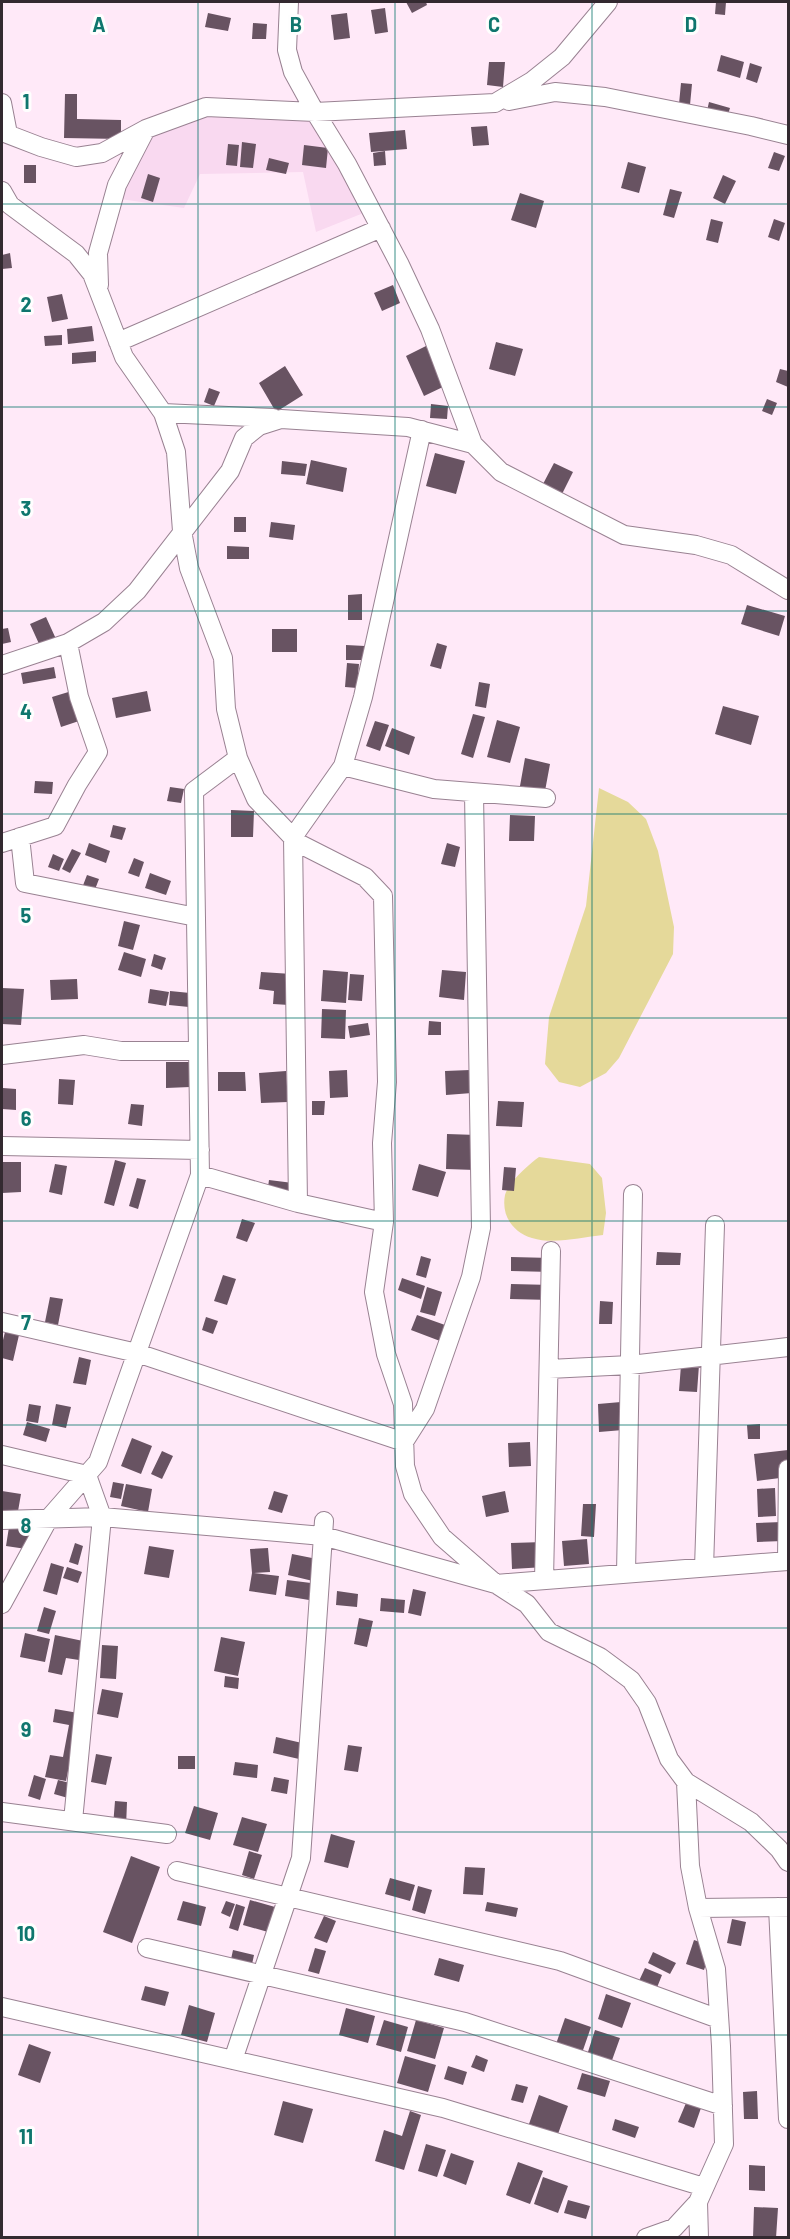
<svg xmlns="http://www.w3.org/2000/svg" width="790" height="2239" viewBox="0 0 790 2239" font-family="Barlow,sans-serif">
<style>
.built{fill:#f9d9f0}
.green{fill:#e5d99a}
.building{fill:#685362}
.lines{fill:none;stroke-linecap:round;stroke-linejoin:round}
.street-casing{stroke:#998292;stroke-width:20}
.street{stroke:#fff;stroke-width:18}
.grid{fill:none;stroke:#0f766e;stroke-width:1.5;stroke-opacity:0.55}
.grid-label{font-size:20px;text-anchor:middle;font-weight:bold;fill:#0f766e;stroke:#fefefe;stroke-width:6;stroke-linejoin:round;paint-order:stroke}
</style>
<rect width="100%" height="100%" fill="#ffe9f8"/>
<path class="built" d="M206 107 315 112 371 210 316 232 303 172 200 174 184 208 113 198 146 129Z"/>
<path class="green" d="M599 788 628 802 646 819 658 851 674 927 673 954 619 1058 606 1073 580 1087 559 1082 545 1064 549 1017 586 906Z
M539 1157 590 1164 602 1178 606 1213 603 1235C581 1237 554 1245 532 1238 513 1232 501 1216 505 1195 508 1183 529 1164 539 1157Z"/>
<path class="building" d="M406 2H426L427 5 412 13Z
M716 2H726L725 15 715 14Z
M385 8 388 32 375 34 371 10Z
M208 13 231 18 228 31 205 27Z
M347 13 350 38 334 40 331 15Z
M253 23 267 24 266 39H252Z
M721 55 744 62 740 78 717 71Z
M489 62H505L503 87 487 85Z
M750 63 762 67 757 83 746 79Z
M681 83 692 84 690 105 679 104Z
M65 94H77V119L121 120V139L64 138Z
M709 102 730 108 726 121 706 115Z
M487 126 489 145 473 146 471 127Z
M405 130 407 149 371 152 369 133Z
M242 142 256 144 253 168 240 167Z
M228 144 239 145 237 166 226 165Z
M304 145 328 148 326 168 302 165Z
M385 151 386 165 374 166 373 153Z
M774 152 785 156 779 171 768 168Z
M269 158 289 163 286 174 266 170Z
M628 162 646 167 639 193 621 188Z
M24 165H36V183H24Z
M148 174 160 178 153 202 141 198Z
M723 175 736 181 725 204 713 198Z
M670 189 682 192 674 218 663 215Z
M520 193 544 201 536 228 511 220Z
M711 219 723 222 718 243 706 240Z
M774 219 785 223 779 241 768 237Z
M10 253 12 268 2 269V255Z
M393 285 400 303 382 311 374 293Z
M62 294 68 319 52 322 47 297Z
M92 326 94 341 68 344 67 329Z
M62 335V345L45 346 44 336Z
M496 342 523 349 515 376 489 369Z
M426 346 445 386 424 396 406 356Z
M96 351V362L72 364V353Z
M285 366 303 395 276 412 259 383Z
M780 369 788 371V387L776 382Z
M209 388 220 392 214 406 204 402Z
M767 399 777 403 772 415 762 411Z
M431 404 448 406 447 419 430 418Z
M435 453 465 461 456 494 426 486Z
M311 460 347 468 343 492 306 484Z
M282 461 307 464 305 476 281 474Z
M554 463 573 472 562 494 543 484Z
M234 517H246V532H234Z
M271 522 295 525 293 540 269 537Z
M227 546 249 547V559H227Z
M362 594V620H348V595Z
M747 605 785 616 779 636 741 624Z
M46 617 56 639 40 646 30 624Z
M8 628 11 642 2 644V629Z
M272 629H297V652H272Z
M437 643 447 646 441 669 430 666Z
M346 645 365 646 364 660H346Z
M347 663 359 664 357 688 345 687Z
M54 667 56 678 23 684 21 673Z
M479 682 490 684 486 708 475 706Z
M75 690 85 719 61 727 52 697Z
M147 691 151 711 116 718 112 698Z
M723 706 759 716 751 745 715 734Z
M473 714 485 717 473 758 461 754Z
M497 720 520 727 510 763 487 757Z
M375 721 389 725 380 751 366 746Z
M392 728 415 737 409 755 385 746Z
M525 758 550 764 545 791 520 786Z
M35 781 53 782 52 794 34 793Z
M170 787 184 789 181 803 167 801Z
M231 810 254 811 253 837H231Z
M510 815 535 816 534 841H509Z
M113 825 126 828 122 840 110 837Z
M89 843 110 851 106 863 85 855Z
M447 843 460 847 455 867 441 864Z
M72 849 81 853 70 873 62 869Z
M53 854 64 859 59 871 48 867Z
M134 858 144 862 139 877 128 873Z
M150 873 171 881 166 895 145 888Z
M87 875 99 879 94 892 82 888Z
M124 921 140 925 133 950 118 946Z
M124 952 146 959 141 977 118 970Z
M154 954 166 958 162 970 151 966Z
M323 970 348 972 346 1003 321 1001Z
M442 970 466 972 464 1000 439 997Z
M261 972 292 974 289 1005 273 1004 274 991 259 989Z
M350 974 364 975 362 1001 348 1000Z
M77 979 78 999 51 1000 50 980Z
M2 988 24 989 21 1025 2 1024Z
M150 989 169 992 166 1006 148 1003Z
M170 991 190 993 189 1007 169 1005Z
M322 1009 346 1010 345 1039 321 1038Z
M429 1021 441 1022V1035H428Z
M368 1023 370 1035 350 1038 348 1026Z
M166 1062H190V1087L166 1088Z
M347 1070 348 1097 330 1098 329 1071Z
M470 1070 472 1093 446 1095 445 1071Z
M286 1071 288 1102 261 1103 259 1073Z
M218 1072H245L246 1091H218Z
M59 1079 75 1080 73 1105 58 1104Z
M3 1088 16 1089V1110L2 1109Z
M312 1101H325L324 1115H312Z
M498 1101 524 1102 522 1127 496 1126Z
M131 1104 144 1105 142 1126 128 1124Z
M447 1134 477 1135 475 1170 446 1169Z
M115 1160 126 1163 114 1206 104 1203Z
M2 1162H21V1192L2 1193Z
M55 1164 67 1166 62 1195 49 1192Z
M419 1164 446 1172 438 1197 412 1190Z
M504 1167 516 1168 514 1191 502 1190Z
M137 1178 146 1180 138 1209 129 1206Z
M269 1180 293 1183 291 1198 267 1194Z
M242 1219 255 1223 247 1242 236 1238Z
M657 1252 681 1253 680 1265H656Z
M421 1256 431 1259 426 1278 416 1275Z
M511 1257 552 1258V1272L511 1271Z
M223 1275 236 1279 227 1305 214 1301Z
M402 1278 425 1286 421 1299 398 1290Z
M511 1284 552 1285 551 1300 510 1299Z
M427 1287 442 1292 435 1316 420 1312Z
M50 1297 63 1299 58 1325 45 1322Z
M600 1301 613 1302 612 1324H599Z
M417 1315 445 1325 440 1341 411 1330Z
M206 1317 218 1321 213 1334 202 1330Z
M5 1332 19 1335 13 1361 2 1358V1344Z
M79 1357 91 1360 86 1385 73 1383Z
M681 1365H699L697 1392 679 1391Z
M621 1402 623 1430 599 1432 598 1404Z
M29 1404 41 1406 38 1423 26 1421Z
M56 1404 71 1407 66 1428 52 1425Z
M27 1422 50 1429 46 1442 23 1435Z
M760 1424V1439H748L747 1425Z
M132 1438 152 1446 141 1474 121 1466Z
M530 1442 531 1466 509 1467 508 1443Z
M788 1450V1477L757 1481 754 1454Z
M162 1451 173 1456 162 1479 151 1474Z
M113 1482 124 1484 121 1499 110 1497Z
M126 1484 152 1489 148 1512 121 1506Z
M775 1488 776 1516 758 1517 757 1489Z
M2 1491 21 1494 17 1517 2 1514Z
M274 1491 288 1495 282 1513 268 1509Z
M505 1491 509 1512 486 1517 482 1496Z
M583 1504H596L594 1537 581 1536Z
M782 1522 783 1541 757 1542 756 1523Z
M9 1527 36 1531 33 1550 6 1546Z
M587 1539 589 1564 564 1566 562 1541Z
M544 1542 545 1567 512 1569 511 1543Z
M75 1543 83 1546 78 1565 69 1562Z
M149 1546 174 1550 169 1578 144 1574Z
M268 1548 270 1572 254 1573 279 1576 276 1595 249 1591 252 1573 250 1549Z
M292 1554 322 1560 317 1582 288 1575Z
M51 1563 64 1567 57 1595 43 1591Z
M67 1567 82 1572 78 1583 63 1578Z
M287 1580 311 1583 309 1600 285 1596Z
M413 1589 426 1592 421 1616 408 1613Z
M337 1591 358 1594 357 1607 336 1605Z
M381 1598 405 1600 404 1613 380 1611Z
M44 1607 56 1611 49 1634 37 1631Z
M359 1618 373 1621 367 1647 354 1644Z
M25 1633 50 1639 45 1662 20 1657Z
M55 1635 83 1641 79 1660 66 1658 62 1675 48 1672Z
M221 1637 245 1642 238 1676 214 1671Z
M102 1645 118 1646 116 1679 100 1678Z
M225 1676 239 1678 238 1689 224 1687Z
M102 1689 123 1693 118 1718 97 1714Z
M55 1709 90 1715 72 1751 66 1781 45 1777 50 1755 63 1757 69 1725 53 1722Z
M276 1737 302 1743 299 1759 273 1753Z
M348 1745 362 1747 358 1772 344 1770Z
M96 1754 112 1757 106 1785 91 1782Z
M178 1756H195V1769H178Z
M235 1762 258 1765 257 1778 233 1775Z
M34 1775 46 1779 40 1800 28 1796Z
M274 1777 289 1780 287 1794 271 1791Z
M58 1780 82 1786 75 1814 64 1811 68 1798 54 1794Z
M115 1801 127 1802 126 1827 113 1826Z
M194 1806 218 1813 210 1840 185 1833Z
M242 1817 267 1824 258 1852 233 1845Z
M331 1834 355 1841 348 1868 324 1862Z
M249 1851 262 1855 254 1879 242 1875Z
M131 1856 160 1867 132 1943 103 1932Z
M465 1867 485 1868 483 1895 463 1894Z
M390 1878 415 1885 410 1901 385 1894Z
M418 1886 432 1890 425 1914 412 1910Z
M250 1900 275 1907 268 1932 243 1925Z
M183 1901 206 1907 201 1926 177 1920Z
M226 1901 235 1904 230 1917 221 1913Z
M487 1902 518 1908 516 1917 485 1911Z
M236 1904 245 1907 238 1931 229 1928Z
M324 1916 336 1921 327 1943 314 1938Z
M732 1919 746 1922 741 1946 727 1943Z
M694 1940 712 1946 704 1970 686 1964Z
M315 1948 326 1951 319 1974 308 1971Z
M233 1950 254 1955 251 1969 230 1964Z
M653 1952 676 1963 670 1974 648 1963Z
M439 1958 464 1965 459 1982 434 1975Z
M645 1968 662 1975 656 1990 638 1983Z
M145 1986 169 1992 165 2006 141 2000Z
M606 1994 631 2003 622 2028 598 2019Z
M189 2005 215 2013 207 2042 181 2035Z
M346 2008 375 2016 368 2043 339 2035Z
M565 2018 591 2027 582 2053 556 2044Z
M384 2020 408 2027 401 2052 376 2045Z
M416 2020 444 2028 435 2059 407 2051Z
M595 2030 620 2038 611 2063 587 2055Z
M29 2044 51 2052 40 2083 18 2075Z
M476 2055 488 2060 484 2072 471 2067Z
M405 2056 436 2065 428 2092 397 2083Z
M448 2066 467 2072 463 2085 444 2079Z
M582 2073 610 2081 605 2097 577 2089Z
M516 2084 528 2087 523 2103 511 2100Z
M757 2091 758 2119H744L743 2092Z
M539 2095 568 2106 558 2134 529 2124Z
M283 2101 313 2109 303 2143 274 2135Z
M686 2103 701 2108 694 2128 678 2122Z
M410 2111 421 2115 404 2170 375 2161 384 2130 402 2136Z
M615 2119 639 2127 635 2138 612 2130Z
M426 2144 446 2150 437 2177 418 2171Z
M451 2153 474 2161 466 2185 443 2176Z
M518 2162 543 2171 530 2204 506 2195Z
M749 2165 765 2166V2191L749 2190Z
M543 2177 568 2186 558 2213 534 2204Z
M568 2200 590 2206 586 2219 564 2213Z
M754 2207 778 2208 776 2238H753Z"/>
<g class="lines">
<g class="street-casing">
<path id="street" d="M289 2 287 50 293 72 315 112 347 164 400 265 430 329 473 444 501 472 624 535 696 545 731 555 788 590
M509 101 555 92 605 97 751 126 788 135
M2 103 8 134
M2 132 41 147 76 157 102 153 146 129 206 107 315 112 495 103 532 81 562 57 608 2
M2 191 10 205 76 254 92 274 124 357 163 413 176 452 182 531 189 568 223 658 226 709 238 758 256 799 298 843 365 877 383 896 387 1082 382 1143 384 1222 374 1292 386 1354 403 1404 405 1466 413 1494 442 1537 496 1584 527 1604 549 1632 600 1657 631 1680 647 1703 669 1759 686 1782 751 1822 779 1849 788 1862
M99 285 98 253 117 185 146 129
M118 342 381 228
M163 413 273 418
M422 430 363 697 343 766 434 789 546 798
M2 665 68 643 104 622 137 591 230 471 244 438 259 426 281 419 408 427 473 444
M20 837 25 883 196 917
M2 843 55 826 77 785 98 752 79 697 68 643
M2 1055 84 1045 121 1051H198
M2 1146 200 1150
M200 1175 298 1203 384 1222
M298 1203 293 837 343 766
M2 1322 137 1353 404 1442 425 1409 471 1277 481 1228 474 793
M549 1369 630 1365 788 1347
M2 1455 87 1475 102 1517 73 1821
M2 1520 102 1517 323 1536 496 1584 788 1561
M787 1561 788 1469
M704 1568 715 1225
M626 1574 633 1194
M544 1580 551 1251
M2 1604 49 1518 98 1462 200 1175 194 791 238 758
M2 1812 167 1834
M177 1871 560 1961 719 2019
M778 1907 788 2119
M698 1908 788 1907
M147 1948 465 2022 723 2106
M2 2007 443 2108 704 2187
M233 2060 301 1858 324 1521
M698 2202 699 2238
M646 2238 674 2228 698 2202 724 2144 721 2046 716 1969 698 1908 690 1866 686 1782"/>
</g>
<use href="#street" class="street"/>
</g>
<path class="grid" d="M198 2V2238M395 2V2238M592 2V2238M2 204H788M2 407H788M2 611H788M2 814H788M2 1018H788M2 1221H788M2 1425H788M2 1628H788M2 1832H788M2 2035H788"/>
<g class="grid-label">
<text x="99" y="32">A</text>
<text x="296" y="32">B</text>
<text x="494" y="32">C</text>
<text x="691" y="32">D</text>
<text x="26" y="109">1</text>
<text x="26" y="312">2</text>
<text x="26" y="516">3</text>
<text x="26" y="719">4</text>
<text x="26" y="923">5</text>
<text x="26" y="1126">6</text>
<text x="26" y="1330">7</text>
<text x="26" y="1533">8</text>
<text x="26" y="1737">9</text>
<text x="26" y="1941">10</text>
<text x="26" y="2144">11</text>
</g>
<rect width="790" height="2239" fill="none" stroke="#332930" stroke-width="6"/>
</svg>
